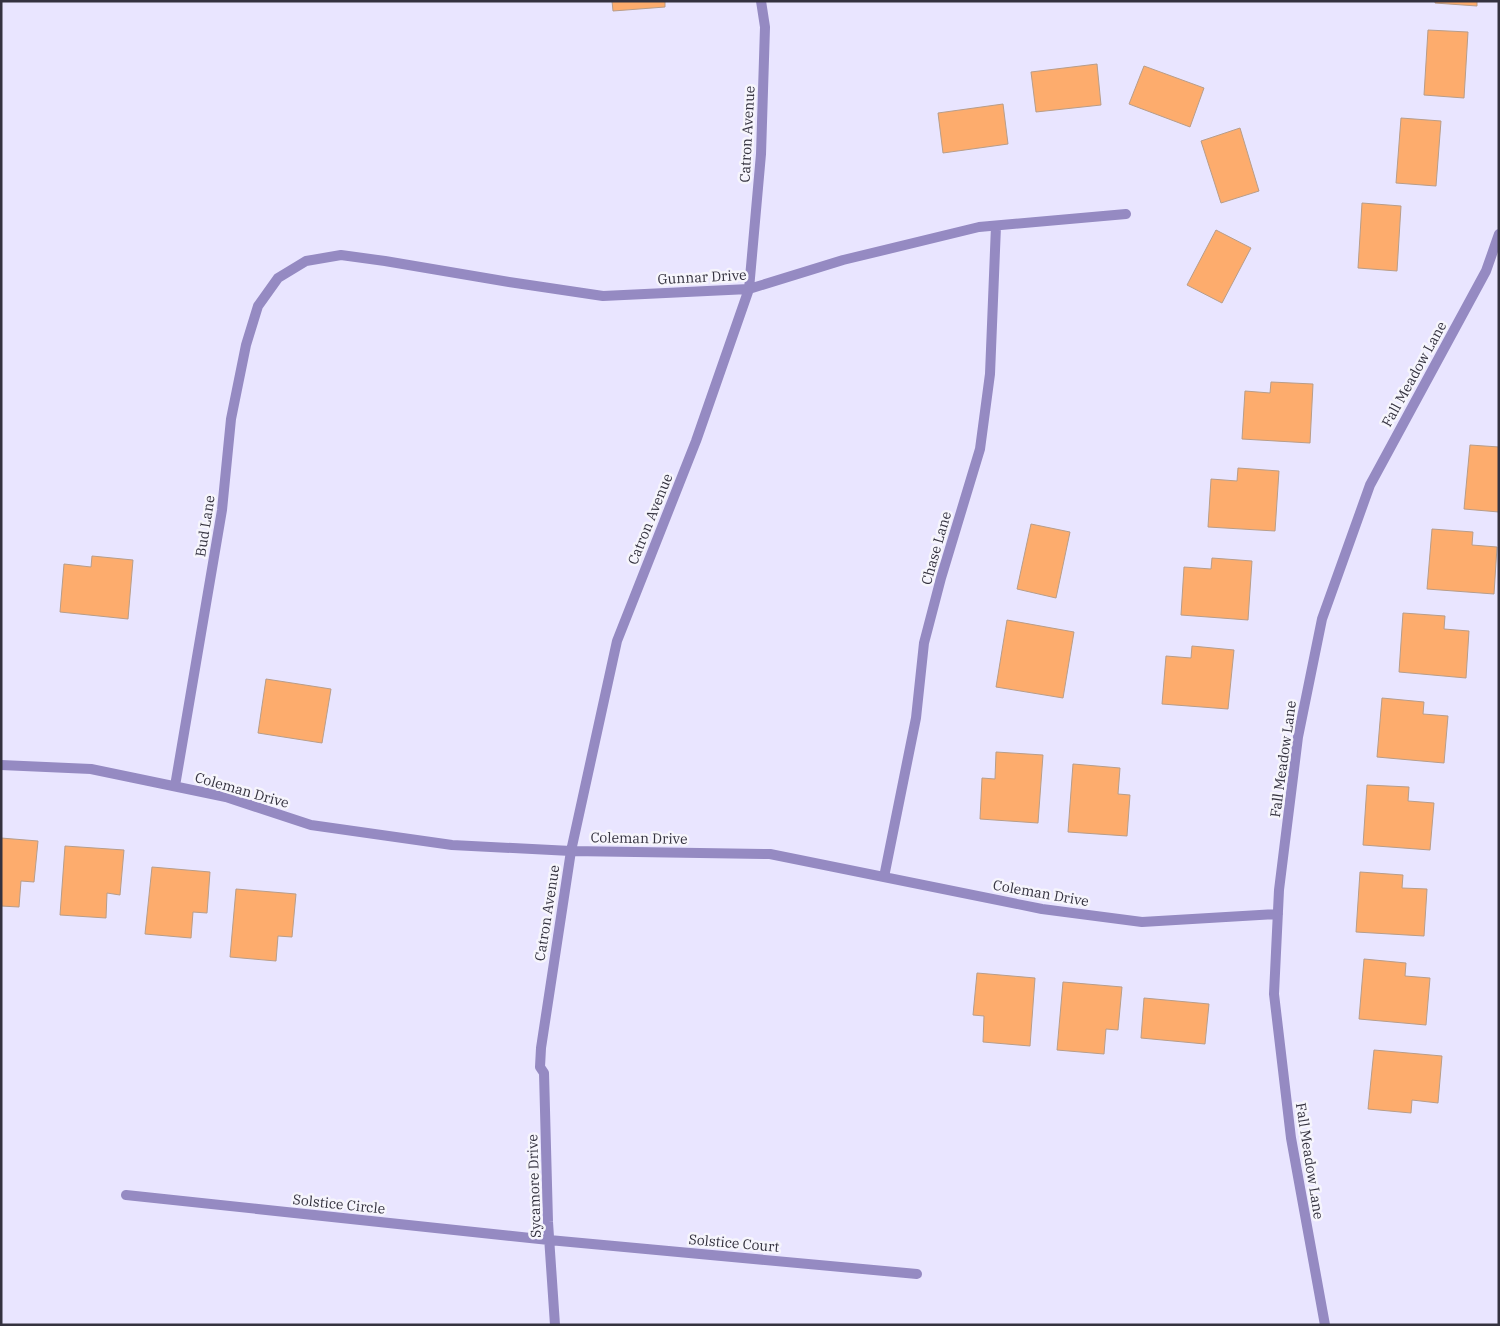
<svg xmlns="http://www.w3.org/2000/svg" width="1500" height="1326" viewBox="0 0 1500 1326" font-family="'IBM Plex Serif',serif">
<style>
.building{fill:#fdac6d;stroke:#b89d89}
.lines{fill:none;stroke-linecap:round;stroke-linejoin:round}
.minor{stroke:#958ac2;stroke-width:10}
.labels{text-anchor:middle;stroke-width:5;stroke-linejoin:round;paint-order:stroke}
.street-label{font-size:14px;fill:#34323f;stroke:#f6f5fc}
</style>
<rect width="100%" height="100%" fill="#e9e5ff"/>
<path class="building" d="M612 1H665V7L613 11Z
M1435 1H1477V6L1435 3Z
M1428 30 1468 32 1464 98 1424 95Z
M1097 64 1101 105 1036 112 1031 72Z
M1144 66 1204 88 1190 127 1129 104Z
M1003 104 1008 144 943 153 938 113Z
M1401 118 1441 121 1436 186 1396 183Z
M1240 128 1259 191 1221 203 1201 141Z
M1362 203 1401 206 1397 271 1358 268Z
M1216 230 1251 248 1222 303 1187 285Z
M1271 382 1313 384 1310 443 1242 439 1245 391 1270 393Z
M1470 445 1499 447V512L1464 509Z
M1238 468 1279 471 1275 531 1208 527 1211 479 1237 481Z
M1031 524 1070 532 1056 598 1017 589Z
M1432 529 1473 532 1472 545 1497 547 1494 594 1427 589Z
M92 556 133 560 128 619 60 612 64 564 91 567Z
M1212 558 1252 561 1248 620 1181 615 1184 567 1211 569Z
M1403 613 1445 616 1444 629 1469 631 1466 678 1399 672Z
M1007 620 1074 632 1063 698 996 687Z
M1192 646 1234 650 1228 709 1162 704 1166 656 1191 658Z
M266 679 331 689 322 743 258 733Z
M1382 698 1424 702 1423 714 1448 716 1444 763 1377 757Z
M996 752 1043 755 1038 823 980 819 982 778 995 779Z
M1073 764 1120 768 1118 794 1130 795 1127 836 1068 832Z
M1367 785 1409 787 1408 801 1434 803 1430 850 1363 845Z
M1 838 38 841 34 882 21 881 19 907 1 906Z
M65 846 124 850 120 895 107 893 106 918 60 915Z
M152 867 210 872 207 913 193 912 191 938 145 934Z
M1360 872 1403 875 1402 888 1427 889 1424 936 1356 932Z
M236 889 296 894 292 937 278 936 276 961 230 957Z
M1364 959 1406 963 1405 976 1430 978 1426 1025 1359 1019Z
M977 973 1035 978 1030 1046 983 1042 984 1016 973 1015Z
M1063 982 1122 987 1118 1030 1106 1029 1104 1054 1057 1050Z
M1144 998 1209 1004 1205 1044 1141 1038Z
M1374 1050 1442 1056 1438 1103 1412 1100 1411 1113 1368 1109Z"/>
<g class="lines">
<path class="minor" d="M1 765 91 769 226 797 311 825 452 845 571 851 770 854 1042 909 1142 922 1278 914
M175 786 222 510 231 419 246 345 258 306 278 278 306 261 341 255 385 261 509 282 603 296 749 289 843 260 979 227 1126 214
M884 877 916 718 924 643 941 578 980 449 990 374 996 226
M126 1195 549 1240 917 1274
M555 1325 548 1222 544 1073 540 1067 541 1048 571 851 617 641 696 441 749 289 761 154 765 27 761 1
M1325 1325 1291 1138 1274 994 1279 890 1298 737 1322 619 1370 485 1486 271 1499 234"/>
</g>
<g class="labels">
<g class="street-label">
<text transform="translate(747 134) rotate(-87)" y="5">Catron Avenue</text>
<text transform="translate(702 277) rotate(-3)" y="5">Gunnar Drive</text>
<text transform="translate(1414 374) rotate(-61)" y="5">Fall Meadow Lane</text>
<text transform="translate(650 519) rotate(-68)" y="5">Catron Avenue</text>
<text transform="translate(205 526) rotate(-81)" y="5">Bud Lane</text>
<text transform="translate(936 548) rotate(-74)" y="5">Chase Lane</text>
<text transform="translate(1283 759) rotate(-82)" y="5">Fall Meadow Lane</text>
<text transform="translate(242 790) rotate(16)" y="5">Coleman Drive</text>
<text transform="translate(639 838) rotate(1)" y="5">Coleman Drive</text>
<text transform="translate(1041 893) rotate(10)" y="5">Coleman Drive</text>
<text transform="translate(547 913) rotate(-81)" y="5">Catron Avenue</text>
<text transform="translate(1310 1161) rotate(81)" y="5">Fall Meadow Lane</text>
<text transform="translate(534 1186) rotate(-92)" y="5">Sycamore Drive</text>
<text transform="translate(339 1204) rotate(6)" y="5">Solstice Circle</text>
<text transform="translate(734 1243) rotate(5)" y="5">Solstice Court</text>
</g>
</g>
<rect width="1500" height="1326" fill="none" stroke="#34323f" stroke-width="5"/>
</svg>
